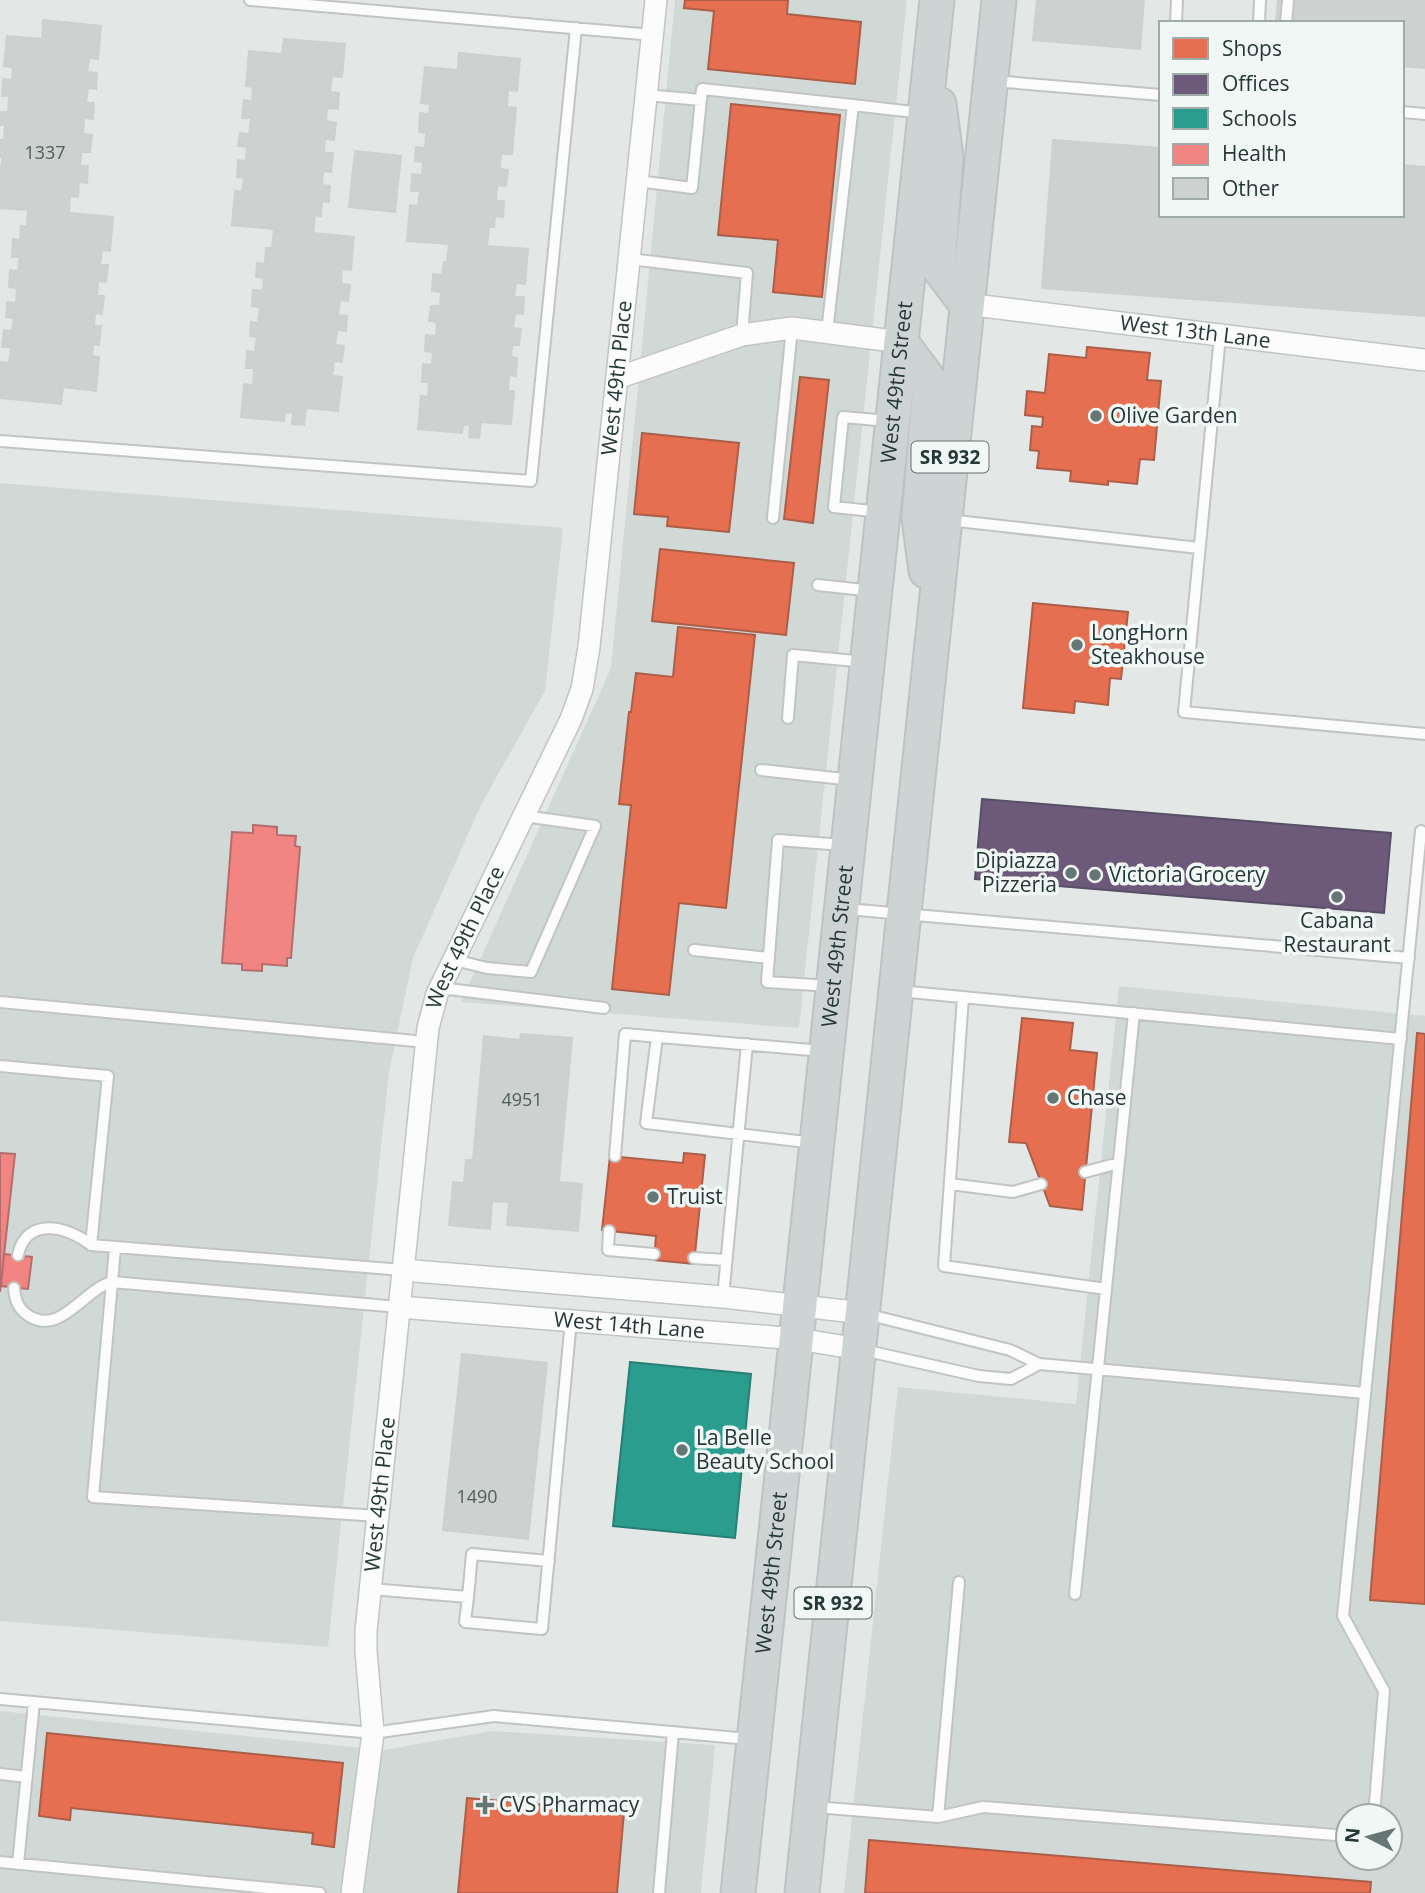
<svg xmlns="http://www.w3.org/2000/svg" width="1425" height="1893" viewBox="0 0 1425 1893" font-family="'Open Sans',sans-serif">
<style>
.built{fill:#d1d9d7;fill-rule:evenodd}
.shops{fill:#e76f51;stroke:#ac5e49;stroke-width:2}
.offices{fill:#6d597a;stroke:#574f66;stroke-width:2}
.schools{fill:#2a9d8f;stroke:#287f75;stroke-width:2}
.health{fill:#f28482;stroke:#b46d6c;stroke-width:2}
.building{fill:#cdd1d0;stroke:#ccd1cf;stroke-width:2}
.lines{fill:none;stroke-linecap:round;stroke-linejoin:round}
.service-casing{stroke:#c0c5c3;stroke-width:14}
.minor-casing{stroke:#c0c5c3;stroke-width:24}
.primary-casing{stroke:#bcc4c3;stroke-width:37}
.service{stroke:#fbfcfb;stroke-width:10}
.minor{stroke:#fbfcfb;stroke-width:21}
.primary{stroke:#ced4d3;stroke-width:33}
.poi-dot{fill:#667674;stroke:#f1f7f5;stroke-width:2.5}
.labels{text-anchor:middle;stroke-width:7;stroke-linejoin:round;paint-order:stroke}
.number-label{font-size:18px;fill:#4e5e5d}
.shield{fill:#f1f7f5;stroke:#617170;stroke-width:2}
.shield-label{font-size:19px;font-weight:bold;fill:#233837}
.street-label{font-size:21px;fill:#233837;stroke:#f1f7f5}
.poi-label{font-size:21px;fill:#233837;stroke:#f1f7f5;text-anchor:start}
</style>
<rect width="100%" height="100%" fill="#e3e8e6"/>
<path class="built" d="M675 0H907L799 1028 461 1002 611 668Z
M0 483 563 528 545 691 482 803 413 958 389 1072 328 1647 0 1621Z
M1119 986 1425 1016V1893H844L898 1387 1076 1404ZM1348 1816H1390V1858H1348Z
M0 1711 383 1750 492 1731 715 1745 701 1893H0Z"/>
<path class="shops" d="M685 0H788L787 14 861 22 855 84 708 69 714 11 684 8Z
M731 104 840 115 822 297 773 292 778 240 718 235Z
M1087 347 1150 353 1147 380 1161 381 1154 460 1140 459 1137 484 1108 481V485L1070 481 1071 471 1037 468 1039 451 1030 450 1032 426 1042 427 1043 417 1025 415 1027 391 1045 393 1049 354 1086 358Z
M800 377 829 380 813 523 784 519Z
M642 433 739 443 729 532 667 526 668 517 634 514Z
M660 549 794 563 786 635 652 621Z
M1033 603 1128 612 1121 679 1110 678 1108 705 1075 701 1074 713 1023 708Z
M678 627 755 635 726 908 679 903 669 995 612 989 631 805 619 804 629 712H631L636 673 673 677Z
M1022 1018 1073 1023 1070 1050 1097 1053 1082 1210 1050 1206 1026 1143 1009 1142Z
M1417 1033 1425 1034V1604L1370 1600Z
M684 1153 705 1155 694 1264 654 1260 656 1236 602 1230 610 1156 683 1163Z
M47 1733 343 1763 334 1847 312 1844 313 1833 71 1808 70 1820 39 1816Z
M467 1798 624 1812 617 1893H458Z
M869 1840 1371 1882 1370 1893H865Z"/>
<path class="offices" d="M982 799 1391 833 1384 913 975 879Z"/>
<path class="schools" d="M630 1362 751 1374 735 1538 613 1526Z"/>
<path class="health" d="M253 825 277 827V835L296 836 295 846 300 847 291 958H287V966L262 964V971L242 970V964L222 963 232 832 253 833Z
M0 1153 15 1154 0 1292Z
M4 1254 32 1257 28 1289 1 1286Z"/>
<path class="building" d="M1037 0H1144L1140 49 1033 40Z
M1278 0H1425V68L1402 66V23H1276Z
M43 20 101 26 98 59 89 58 87 72 97 73 96 89 88 88 86 103H94L93 119 84 118 83 134 92 135 90 152H81L80 166H88L87 183 79 182 78 197 70 196 69 213 113 217 110 251 102 250 100 265H108L106 282 98 281 97 296H104L102 314 95 313 94 326H101L99 345 93 344 92 356 99 357 96 391 63 387 61 404 0 398 1 362 9 363 11 347H2L4 330 12 331 14 318 6 317 7 302 16 303 17 288 9 287 10 270 18 271 20 257H12L13 239 20 240 21 226H27L28 210 0 208V172L3 157H0V140H4L5 125H0V112H8L9 96H2L3 79 12 80 13 67 4 66 7 36 42 39Z
M284 39 345 44 342 77 332 76 330 92 339 93 338 109 327 108 326 121 336 123 334 140 325 139 324 153H333L331 172 323 171 322 185 330 186 329 202 322 201 321 216 315 215 313 233 354 237 351 270 342 269 341 284 350 285 348 301 340 300 338 315 347 316 346 331 337 330 335 345 344 346 342 362 334 361 332 376 342 377 338 411 306 408 304 425 292 424 293 413 285 412 284 421 241 417 244 384 253 385 254 368H246L247 351 255 352 257 337 250 336 251 322 258 323 260 307 252 306 253 290 263 291 264 278 256 277 257 263 265 264 266 248H272L274 229 232 225 235 191 242 192 244 178 237 177 238 160 246 161 247 147 238 146 240 133 249 134 251 118H242L244 100 252 101 253 87 246 86 249 51 282 54Z
M459 53 520 59 517 91 508 90 507 107 516 108 512 154H501L500 169 508 170 506 186 497 185 496 201H504L503 217 495 216 494 227H489L487 246 528 249 525 284 516 283 514 297H524L523 314 515 313 513 328 521 329 519 345H512L511 357 517 358 516 376 509 375 508 391H514L511 424 481 422 479 438 469 437 470 425H463L462 433 418 429 421 396 428 397 429 382H422L423 364 432 365 433 352 425 351 426 335 436 336 437 322 429 321 431 306H440L441 292 432 291 433 274 442 275 444 262H447L449 244 407 241 410 205 418 206 420 191H411L412 174 422 175 423 162 415 161 416 147 425 148 426 133 419 132 420 113 429 114 430 104 421 103 425 67 458 70Z
M1053 140 1161 148V215H1402V165L1425 167V316L1042 288Z
M355 151 401 156 395 212 349 207Z
M521 1034 572 1038 559 1182 582 1184 578 1231 507 1225 509 1202 492 1201 490 1229 449 1225 453 1182 464 1183 466 1160H473L484 1036 520 1040Z
M462 1354 547 1363 528 1539 443 1530Z"/>
<g class="lines">
<g class="service-casing">
<path id="service" d="M250 0 653 35
M1176 23 1177 0
M1259 23 1260 0
M1286 23 1288 0
M993 81 1161 95
M646 95 701 100
M1402 112 1425 114
M638 181 692 188 702 89 853 105
M630 259 747 273 742 335
M827 332 853 105 922 113
M1220 336 1184 712 1425 734
M0 441 531 481 576 28
M881 512 834 507 843 417 888 421
M773 518 792 328
M948 520 1199 548
M818 585 873 591
M788 718 793 655 865 662
M761 770 853 780
M847 909 1409 958
M694 950 769 958
M454 960 487 968 531 972 595 826 524 816
M831 986 767 982 778 840 843 845
M440 988 604 1008
M899 991 1401 1039
M963 997 944 1266 1106 1289
M0 1002 426 1042
M657 1037 646 1123 814 1143
M0 1066 108 1076 91 1245 403 1270
M615 1156 625 1034 822 1051
M1085 1172 1119 1163
M950 1184 1013 1192 1041 1184
M609 1231 608 1250 654 1254
M115 1248 93 1497 378 1516
M18 1255C26 1216 68 1226 91 1245
M694 1258 726 1260
M14 1288C15 1300 18 1309 29 1316 61 1336 84 1289 112 1282L399 1307
M723 1297 747 1044
M866 1314 1010 1350 1039 1364 1365 1393
M863 1350 979 1376 1011 1379 1039 1364
M371 1589 468 1597 465 1622 542 1629 571 1320
M1075 1594 1134 1013
M468 1597 472 1554 549 1561
M0 1699 373 1733 494 1716 749 1739
M0 1774 27 1777
M815 1807 938 1817 983 1807 1348 1836
M1374 1816 1384 1691 1343 1616 1421 831
M938 1817 959 1582
M0 1862 320 1893
M18 1864 34 1702
M659 1893 673 1732"/>
</g>
<g class="minor-casing">
<g id="minor">
<path id="s1" d="M966 304 1425 360"/>
<path d="M617 378 742 335 792 328 901 342"/>
<path d="M403 1270 723 1297 863 1313"/>
<path id="s2" d="M399 1307 798 1339 859 1349"/>
<path id="s3" d="M352 1893 373 1733 366 1651V1631L428 1028 437 994 571 719 582 689 589 647 656 0"/>
</g>
</g>
<g class="primary-casing">
<g id="primary">
<path d="M939 104 946 157 938 267 966 304"/>
<path d="M901 342 930 381 919 518 926 571"/>
<path id="s4" d="M738 1893 937 0"/>
<path d="M802 1893 999 0"/>
</g>
</g>
<use href="#service" class="service"/>
<use href="#minor" class="minor"/>
<use href="#primary" class="primary"/>
</g>
<g class="poi-dot">
<circle cx="1096" cy="416" r="7"/>
<circle cx="1077" cy="645" r="7"/>
<circle cx="1071" cy="873" r="7"/>
<circle cx="1095" cy="875" r="7"/>
<circle cx="1337" cy="897" r="7"/>
<circle cx="1053" cy="1098" r="7"/>
<circle cx="653" cy="1197" r="7"/>
<circle cx="682" cy="1450" r="7"/>
<path d="M481.5 1794.5h7v7h7v7h-7v7h-7v-7h-7v-7h7z"/>
</g>
<g class="labels">
<g class="number-label">
<text x="45" y="159">1337</text>
<text x="522" y="1106">4951</text>
<text x="477" y="1503">1490</text>
</g>
<g class="shield">
<rect x="911.5" y="441.5" width="77" height="31" rx="5"/>
<rect x="794.5" y="1587.5" width="77" height="31" rx="5"/>
</g>
<g class="shield-label">
<text x="950" y="464">SR 932</text>
<text x="833" y="1610">SR 932</text>
</g>
<g class="street-label">
<text dy="7" stroke="none"><textPath href="#s1" startOffset="231">West 13th Lane</textPath></text>
<text dy="7" stroke="none"><textPath href="#s3" startOffset="1556">West 49th Place</textPath></text>
<text dy="7" stroke="none"><textPath href="#s4" startOffset="1519">West 49th Street</textPath></text>
<text dy="7" stroke="none"><textPath href="#s3" startOffset="968">West 49th Place</textPath></text>
<text dy="7" stroke="none"><textPath href="#s4" startOffset="952">West 49th Street</textPath></text>
<text dy="7" stroke="none"><textPath href="#s2" startOffset="231">West 14th Lane</textPath></text>
<text dy="7" stroke="none"><textPath href="#s3" startOffset="401">West 49th Place</textPath></text>
<text dy="7" stroke="none"><textPath href="#s4" startOffset="322">West 49th Street</textPath></text>
</g>
<g class="poi-label">
<text x="1110" y="423">Olive Garden</text>
<text x="1091" y="640">LongHorn<tspan x="1091" dy="24">Steakhouse</tspan></text>
<text x="1057" y="868" text-anchor="end">Dipiazza<tspan x="1057" dy="24">Pizzeria</tspan></text>
<text x="1109" y="882">Victoria Grocery</text>
<text x="1337" y="928" text-anchor="middle">Cabana<tspan x="1337" dy="24">Restaurant</tspan></text>
<text x="1067" y="1105">Chase</text>
<text x="667" y="1204">Truist</text>
<text x="696" y="1445">La Belle<tspan x="696" dy="24">Beauty School</tspan></text>
<text x="499" y="1812">CVS Pharmacy</text>
</g>
</g>
<rect x="1159" y="21" width="245" height="196" fill="#f1f7f5" stroke="#9faba9" stroke-width="2"/>
<rect x="1173" y="38" width="35" height="21" fill="#e76f51" stroke="#9faba9" stroke-width="2"/>
<text x="1222" y="56" font-size="21" fill="#233837">Shops</text>
<rect x="1173" y="74" width="35" height="21" fill="#6d597a" stroke="#9faba9" stroke-width="2"/>
<text x="1222" y="91" font-size="21" fill="#233837">Offices</text>
<rect x="1173" y="108" width="35" height="21" fill="#2a9d8f" stroke="#9faba9" stroke-width="2"/>
<text x="1222" y="126" font-size="21" fill="#233837">Schools</text>
<rect x="1173" y="144" width="35" height="21" fill="#f28482" stroke="#9faba9" stroke-width="2"/>
<text x="1222" y="161" font-size="21" fill="#233837">Health</text>
<rect x="1173" y="178" width="35" height="21" fill="#cdd1d0" stroke="#9faba9" stroke-width="2"/>
<text x="1222" y="196" font-size="21" fill="#233837">Other</text>
<g transform="translate(1369 1837) rotate(276)"><circle r="33" fill="#f1f7f5" stroke="#9faba9" stroke-width="2"/>
<path d="M0-5L12 26L0 18L-12 26Z" fill="#667674"/>
<text y="-10" font-size="19" font-weight="bold" text-anchor="middle" fill="#233837">N</text>
</g>
</svg>
